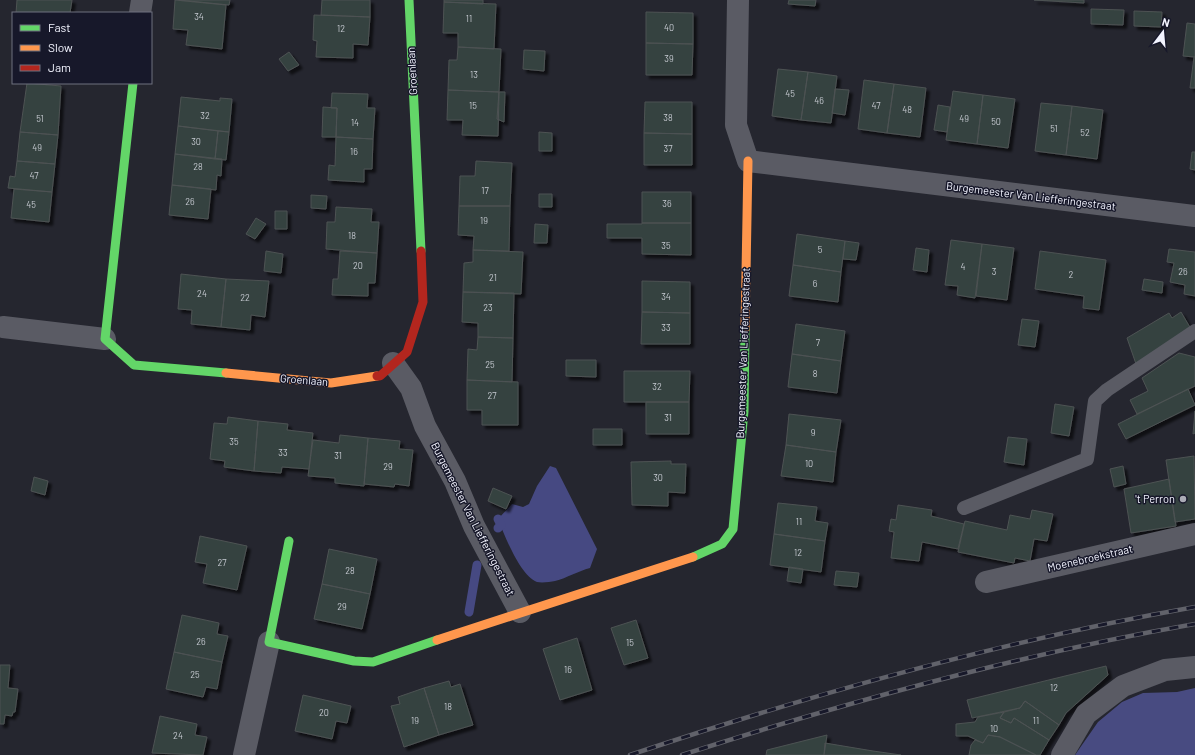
<svg xmlns="http://www.w3.org/2000/svg" width="1195" height="755" viewBox="0 0 1195 755" font-family="Barlow,sans-serif">
<style>
.forest{fill:#484b81}
.water{fill:#464982}
.lines{fill:none;stroke-linecap:round;stroke-linejoin:round}
.stream{stroke:#464982;stroke-width:9}
.building{fill:#354340;stroke:#4d5253;filter:url(#shadow)}
.lane{stroke:#5a5b64;stroke-width:14}
.street{stroke:#5a5b64;stroke-width:22}
.fast{stroke:#63d668;stroke-width:9}
.slow{stroke:#ff974d;stroke-width:9}
.jam{stroke:#b3261e;stroke-width:9}
.rail-casing{stroke:#61626a;stroke-width:4.5}
.rail{stroke:#17182a;stroke-width:3;stroke-dasharray:9;stroke-linecap:butt}
.poi-dot{fill:#abacb6;stroke:#17182a;stroke-width:1.5}
.labels{text-anchor:middle;stroke-width:3;stroke-linejoin:round;paint-order:stroke}
.number-label{font-size:9px;fill:#c4c8cf}
.street-label{font-size:11px;fill:#f3f4ff;stroke:#17182a}
.poi-label{font-size:11px;fill:#f3f4ff;stroke:#17182a;text-anchor:end}
</style>
<defs>
<filter id="shadow"><feDropShadow dx="3.5" dy="3.5" stdDeviation="1" flood-color="#0009"/></filter>
</defs>
<rect width="100%" height="100%" fill="#25262f"/>
<path class="forest" d="M1195 688V755H1075L1098 722 1122 702 1143 693 1177 692Z"/>
<path class="water" d="M550 466 556 468 597 549 590 568C578 571 567 578 555 581 550 582 542 583 537 582 520 576 504 534 498 519L512 504 523 507 529 504 537 486Z"/>
<g class="lines">
<path class="stream" d="M498 528 501 525 498 519
M469 612 477 565"/>
</g>
<path class="building" d="M17 0H72L70 13H16Z
M175 0 226 5 222 49 186 45 188 30 173 29Z
M179 0H230L229 5Z
M322 0H370V17L321 15Z
M444 0H483V4L444 2Z
M789 0H816L815 6 788 4Z
M1034 0H1084V3Z
M444 2 496 4 494 49 458 47V33H443Z
M1091 9 1124 10 1123 25 1091 24Z
M1134 11 1162 12 1161 27 1134 26Z
M646 12 693 13V44L646 43Z
M314 15 370 17 368 45 353 44V58L316 57 317 41 313 40Z
M1187 23 1195 24V57L1183 56Z
M646 43 693 44 692 75H646Z
M458 47 501 49 499 92 448 90 449 60H457Z
M524 50 545 51 544 71 523 69Z
M289 52 299 65 288 71 279 59Z
M1194 57H1195V88H1190Z
M778 69 808 72 801 120 772 116Z
M808 72 837 76 831 123 801 120Z
M864 80 894 84 887 133 858 129Z
M27 83 61 86 58 135 20 132Z
M894 84 926 88 920 137 887 133Z
M835 89 849 90 845 115 832 113Z
M448 90 499 92 498 136 462 135 463 120H447Z
M953 91 983 95 977 144 946 140Z
M499 92H505L504 122 497 119Z
M332 93 368 94 367 108H375L373 139 336 137 337 108H331Z
M983 95 1015 99 1008 148 977 144Z
M181 97 220 101V98L232 99 229 132 178 126Z
M645 102H692V134L644 133Z
M1041 103 1072 106 1066 155 1035 151Z
M938 105 950 107 947 132 934 130Z
M1072 106 1103 110 1097 159 1066 155Z
M323 107 337 108 336 137H322Z
M178 126 218 131 215 159 175 154Z
M218 131 229 132 226 160 215 159Z
M20 132 58 135 55 164 17 161Z
M539 132 552 133V151H539Z
M644 133 692 134V165H644Z
M336 137 373 139 372 169H364V182L328 180 329 165 335 166Z
M1192 152H1195V170L1190 169Z
M175 154 222 159 221 176 217 175 216 190 172 185Z
M17 161 55 164 52 192 8 188 10 176 15 177Z
M476 161 512 163 510 206H459L460 176H475Z
M172 185 211 189 208 219 169 215Z
M14 189 52 192 49 222 11 218Z
M642 192H691V223H642Z
M539 194H552V207H539Z
M311 195 327 196 326 209 311 208Z
M459 206H510L509 251 473 250 474 236 458 235Z
M336 207 372 209 371 222H379L377 253 326 249 327 222H335Z
M275 211H287V229H275Z
M256 218 266 224 255 239 246 234Z
M642 223H691V255L642 254V238H607V224H642Z
M535 224 548 225 547 243H534Z
M797 234 845 241 841 272 793 265Z
M951 240 982 244 975 298 957 295 958 286 945 285Z
M845 241 859 243 856 260 843 259Z
M982 244 1014 248 1007 300 976 296Z
M916 248 929 250 927 272 913 270Z
M1169 249 1195 252V296L1184 294 1185 285 1170 282 1174 263 1167 262Z
M473 250 523 252 521 294 463 292 464 263 473 262Z
M266 251 283 254 281 273 264 271Z
M340 251 377 253 375 283H368V296L332 295 333 279H338Z
M1040 251 1106 260 1099 310 1083 308 1084 296 1035 289Z
M793 265 841 272 838 302 789 296Z
M181 274 226 279 221 327 191 324 192 310 178 309Z
M226 279 269 281 265 317 251 315 250 330 221 327Z
M1144 279 1163 282 1162 293 1142 290Z
M642 281 690 282V313L642 312Z
M463 292 514 293 513 338 478 337V323L462 322Z
M642 312 690 313V344H641Z
M1181 312 1191 329 1136 364 1127 338 1169 313 1172 318Z
M1022 319 1039 321 1035 347 1018 345Z
M796 324 845 331 841 361 792 354Z
M478 337 513 338 512 382 467 380 468 349 477 350Z
M1179 353 1195 357V386L1137 414 1130 400 1148 391 1142 378Z
M792 354 841 361 837 393 788 387Z
M566 360H596V377L566 376Z
M624 371H690L689 402H624Z
M467 380 518 382V425H482V410H467Z
M1188 389 1195 405 1126 439 1118 424Z
M646 402H689V434H646Z
M1055 404 1074 407 1069 436 1051 433Z
M1195 411V433L1193 434Z
M789 414 841 420 836 452 786 445Z
M228 417 258 421 254 471 224 467 225 461 210 459 214 423 227 424Z
M258 421 288 424 287 430 313 433 309 469 282 467 281 473 254 471Z
M593 429H622V445H593Z
M340 435 368 438 364 486 335 483V478L308 476 313 440 339 443Z
M1008 437 1027 439 1024 465 1004 462Z
M368 438 400 441 399 449 413 450 409 486 395 484 394 487 364 484Z
M786 445 836 452 833 482 781 476Z
M1194 456 1195 519 1175 522 1166 460Z
M671 461V464H686L685 493 668 492V506L632 505 631 462Z
M1123 466 1126 484 1114 487 1110 469Z
M34 477 48 481 45 495 31 491Z
M1169 479 1176 526 1131 533 1124 489Z
M493 488 512 496 506 509 488 501Z
M778 503 817 507 815 521 828 523 825 541 774 534Z
M898 505 932 510 931 516 964 524 958 549 922 542 919 561 891 558 894 532 889 531 891 519 896 520Z
M1032 510 1053 514 1047 541 1034 539 1030 561 1015 558 1014 563 958 552 965 521 1007 530 1010 515 1030 519Z
M774 534 825 541 821 572 770 565Z
M200 536 247 546 237 590 203 583 207 564 195 562Z
M329 549 377 559 370 594 322 584Z
M789 567 803 569 801 583 787 581Z
M836 571 859 573 857 587 834 585Z
M322 584 370 594 362 629 314 619Z
M182 615 219 623 217 634 228 636 222 662 174 652Z
M636 620 648 658 624 665 611 628Z
M577 638 592 690 560 700 543 649Z
M174 652 222 662 217 689 206 687 203 697 166 689Z
M0 665H10L8 688 18 689 15 712H13L12 716 5 715 4 724H0Z
M1106 666 1108 675 1066 713 1059 725 1025 701 1020 708 972 718 967 700Z
M449 681 451 687 460 684 473 725 439 735 424 688Z
M424 688 439 735 404 747 391 706 400 704 398 697Z
M303 695 351 706 347 723 336 721 332 739 295 731Z
M1025 701 1059 725 1049 740 1014 718 1011 723 1000 718 1004 712 1020 708Z
M1004 712 1000 718 1011 723 1014 718 1049 740 1040 755H1036L1000 737 988 735 983 743 968 736H956V724L975 722 978 717Z
M160 716 197 724 195 735 207 737 203 755 152 753Z
M827 735 824 755H766L767 750Z
M988 735 1000 737 1036 755H969L971 745 975 740 983 743Z
M825 743 873 751 901 755H824Z"/>
<g class="lines">
<path class="lane" d="M964 508 1087 459 1095 401 1107 390 1195 331"/>
<path class="street" d="M738 0 736 125 748 161 1195 216
M140 13 142 0
M3 327 105 339
M393 363 411 388 425 426 455 481 474 526 520 612
M986 582 1195 534
M244 755 269 642
M1062 755 1086 714 1123 686 1165 670 1195 667"/>
<path class="fast" d="M409 0 421 251
M133 83 105 339 134 365 226 373
M289 541 269 642 354 661 373 662 437 640
M693 557 722 544 733 529 744 411 745 329"/>
<path class="slow" d="M745 329 748 161
M226 373 331 383 377 376
M437 640 693 557"/>
<path class="jam" d="M377 376H380L407 352 423 302 421 251"/>
<g class="rail-casing">
<path id="rail" d="M630 755C815 693 1002 641 1195 607
M682 755C850 701 1021 654 1195 624"/>
</g>
<use href="#rail" class="rail"/>
</g>
<circle class="poi-dot" cx="1183" cy="499" r="4"/>
<g class="labels">
<g class="number-label">
<text x="199" y="20">34</text>
<text x="469" y="22">11</text>
<text x="669" y="31">40</text>
<text x="341" y="32">12</text>
<text x="669" y="62">39</text>
<text x="474" y="78">13</text>
<text x="790" y="97">45</text>
<text x="819" y="104">46</text>
<text x="473" y="109">15</text>
<text x="876" y="109">47</text>
<text x="907" y="113">48</text>
<text x="205" y="119">32</text>
<text x="668" y="121">38</text>
<text x="40" y="122">51</text>
<text x="964" y="122">49</text>
<text x="996" y="125">50</text>
<text x="355" y="126">14</text>
<text x="1054" y="132">51</text>
<text x="1085" y="136">52</text>
<text x="196" y="145">30</text>
<text x="37" y="151">49</text>
<text x="668" y="152">37</text>
<text x="354" y="155">16</text>
<text x="198" y="170">28</text>
<text x="34" y="179">47</text>
<text x="485" y="194">17</text>
<text x="190" y="205">26</text>
<text x="667" y="207">36</text>
<text x="31" y="208">45</text>
<text x="484" y="224">19</text>
<text x="352" y="239">18</text>
<text x="666" y="249">35</text>
<text x="820" y="253">5</text>
<text x="358" y="269">20</text>
<text x="963" y="270">4</text>
<text x="994" y="275">3</text>
<text x="1183" y="275">26</text>
<text x="1071" y="278">2</text>
<text x="493" y="281">21</text>
<text x="815" y="287">6</text>
<text x="202" y="297">24</text>
<text x="666" y="300">34</text>
<text x="245" y="301">22</text>
<text x="488" y="311">23</text>
<text x="666" y="331">33</text>
<text x="818" y="346">7</text>
<text x="490" y="368">25</text>
<text x="815" y="377">8</text>
<text x="657" y="390">32</text>
<text x="492" y="399">27</text>
<text x="668" y="421">31</text>
<text x="813" y="436">9</text>
<text x="234" y="445">35</text>
<text x="283" y="456">33</text>
<text x="338" y="459">31</text>
<text x="809" y="467">10</text>
<text x="388" y="470">29</text>
<text x="658" y="481">30</text>
<text x="799" y="525">11</text>
<text x="798" y="556">12</text>
<text x="222" y="566">27</text>
<text x="350" y="574">28</text>
<text x="342" y="610">29</text>
<text x="201" y="645">26</text>
<text x="630" y="646">15</text>
<text x="568" y="673">16</text>
<text x="195" y="678">25</text>
<text x="1054" y="691">12</text>
<text x="448" y="710">18</text>
<text x="324" y="716">20</text>
<text x="415" y="724">19</text>
<text x="1036" y="724">11</text>
<text x="994" y="732">10</text>
<text x="178" y="739">24</text>
</g>
<g class="street-label">
<text transform="translate(412 71) rotate(-93)" y="4">Groenlaan</text>
<text transform="translate(1031 196) rotate(7)" y="4">Burgemeester Van Liefferingestraat</text>
<text transform="translate(743 353) rotate(-88)" y="4">Burgemeester Van Liefferingestraat</text>
<text transform="translate(304 380) rotate(5)" y="4">Groenlaan</text>
<text transform="translate(473 519) rotate(63)" y="4">Burgemeester Van Liefferingestraat</text>
<text transform="translate(1090 558) rotate(-13)" y="4">Moenebroekstraat</text>
</g>
<g class="poi-label">
<text x="1175" y="503">'t Perron</text>
</g>
</g>
<rect x="12" y="12" width="140" height="72" fill="#17182a" stroke="#6f707f"/>
<rect x="20" y="25" width="20" height="6" fill="#63d668" stroke="#6f707f"/>
<text x="48" y="32" font-size="12" fill="#f3f4ff">Fast</text>
<rect x="20" y="45" width="20" height="6" fill="#ff974d" stroke="#6f707f"/>
<text x="48" y="52" font-size="12" fill="#f3f4ff">Slow</text>
<rect x="20" y="65" width="20" height="6" fill="#b3261e" stroke="#6f707f"/>
<text x="48" y="72" font-size="12" fill="#f3f4ff">Jam</text>
<g transform="translate(1163 32) rotate(16)" stroke="#17182a" stroke-width="3" paint-order="stroke">
<path d="M0-3L7 15L0 10L-7 15Z" fill="#f3f4ff"/>
<text y="-6" font-size="11" font-weight="bold" text-anchor="middle" fill="#f3f4ff">N</text>
</g>
</svg>
